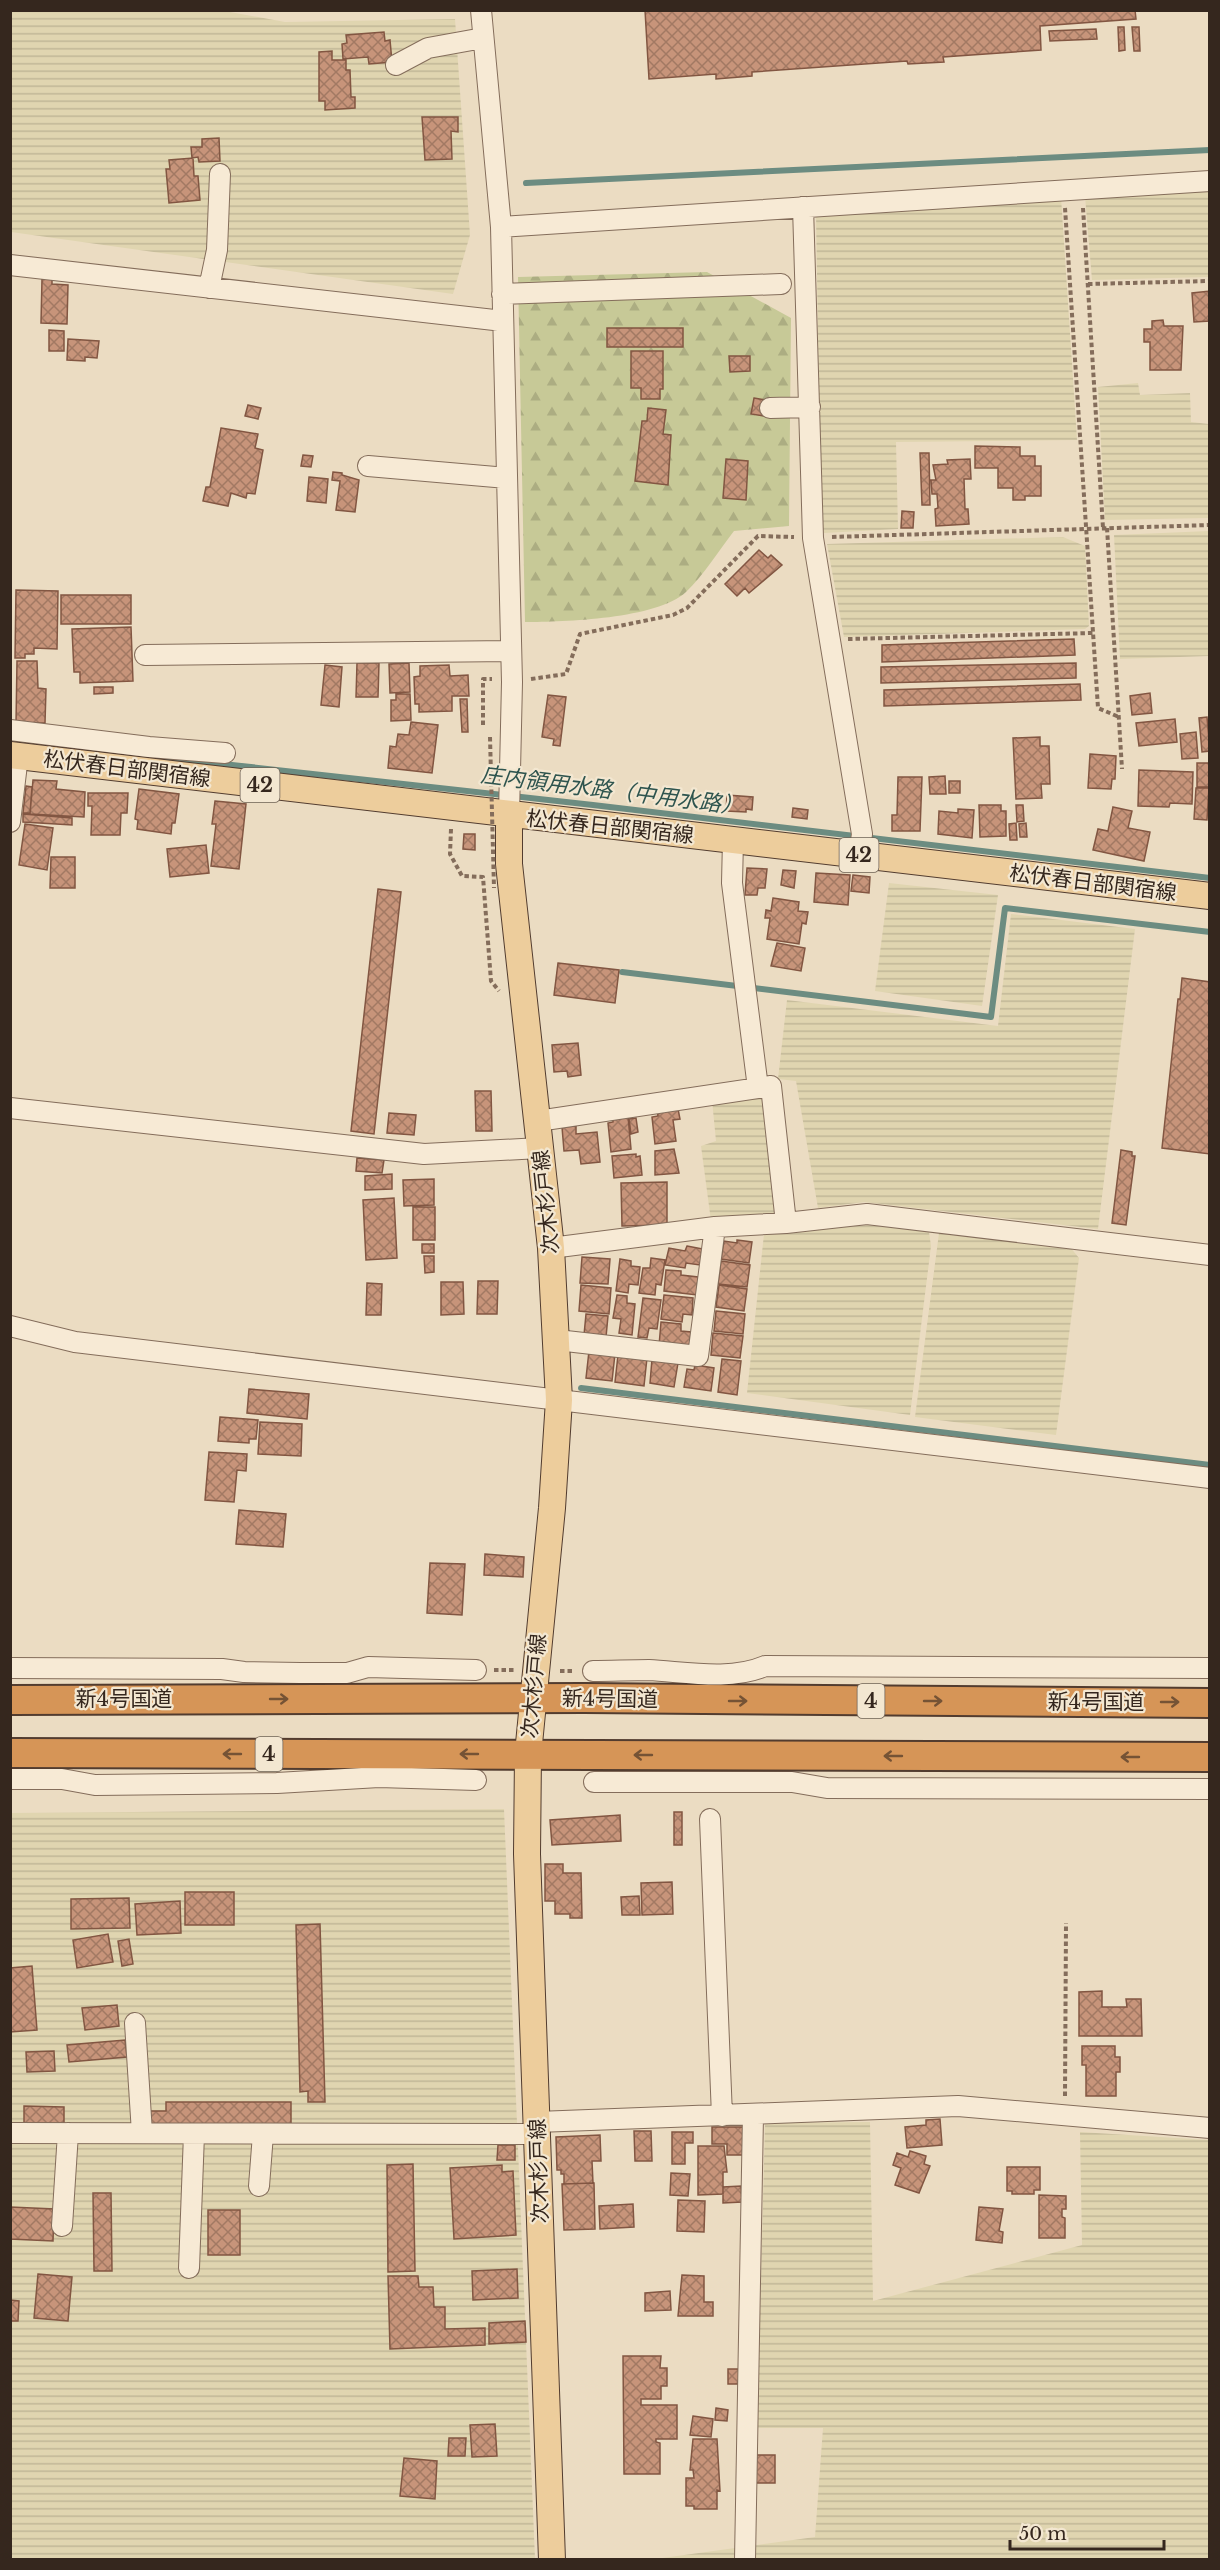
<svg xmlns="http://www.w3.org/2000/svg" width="1220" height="2570" viewBox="0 0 1220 2570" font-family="'Libre Baskerville','Noto Sans JP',serif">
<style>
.farmland{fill:url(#farmland-rules)}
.forest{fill:url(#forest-firs)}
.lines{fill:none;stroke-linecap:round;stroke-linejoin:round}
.stream{stroke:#6c8c81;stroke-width:6}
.building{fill:url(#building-cross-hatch);stroke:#825642;stroke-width:1.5}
.minor-casing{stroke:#846d5b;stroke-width:22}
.major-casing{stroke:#523c2f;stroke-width:28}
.highway-casing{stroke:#523c2f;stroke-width:32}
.path{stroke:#846d5b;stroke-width:4;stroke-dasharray:4.5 3;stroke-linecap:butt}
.minor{stroke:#f7ead5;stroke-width:20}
.major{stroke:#edcd9c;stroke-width:26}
.highway{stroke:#d69557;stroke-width:28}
.path-bridge{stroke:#846d5b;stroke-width:4;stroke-dasharray:4.5 3;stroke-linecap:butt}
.oneway{stroke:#755335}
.labels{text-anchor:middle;stroke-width:4.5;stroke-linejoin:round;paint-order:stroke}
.shield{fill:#f3e7d1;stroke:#6e6154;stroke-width:1.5}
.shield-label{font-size:20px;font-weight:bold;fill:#35271e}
.street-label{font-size:21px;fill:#35271e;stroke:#f3e7d1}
.water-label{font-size:22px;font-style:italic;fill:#2e544e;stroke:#f3e7d1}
</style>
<defs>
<pattern id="farmland-rules" width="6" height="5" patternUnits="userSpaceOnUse" patternTransform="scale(1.5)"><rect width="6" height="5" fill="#e0d5b0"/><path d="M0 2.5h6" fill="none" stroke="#c1b797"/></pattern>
<pattern id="forest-firs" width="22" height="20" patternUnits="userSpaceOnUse" patternTransform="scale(1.5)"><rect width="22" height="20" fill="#c7c997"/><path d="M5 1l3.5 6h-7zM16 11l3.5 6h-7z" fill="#acad82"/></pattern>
<pattern id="building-cross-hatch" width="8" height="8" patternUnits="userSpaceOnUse" patternTransform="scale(1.5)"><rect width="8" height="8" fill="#c7947a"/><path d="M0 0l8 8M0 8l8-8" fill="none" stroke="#a27963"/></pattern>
</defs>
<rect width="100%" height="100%" fill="#ebdcc2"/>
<path class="farmland" d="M219 10 285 22 455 19 470 235 453 294 11 232V11Z
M1209 185V277L1092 280 1085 196Z
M1061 197 1077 440 896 442 898 529 824 533 821 529 816 213Z
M1138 383 1140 395 1190 393 1191 422 1209 424V518L1105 520 1098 387Z
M1209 531V656L1120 659 1114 535Z
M1063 537 1085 546 1089 626 1085 629 844 637 827 544Z
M889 883 998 895 982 1006 875 991Z
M1011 914 1135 929 1098 1229 864 1202 818 1208 796 1081 778 1079 787 1000 998 1026Z
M762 1093 777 1218 711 1221 701 1146 716 1141 712 1100Z
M868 1225 929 1232 931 1246 910 1415 747 1393 764 1234Z
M939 1233 1070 1247 1079 1258 1056 1435 915 1417Z
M504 1809 535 2559H11L10 1813Z
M870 2122 873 2301 1082 2245 1080 2132 1209 2140V2559L648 2560 815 2537 823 2428H757L765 2123Z"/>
<path class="forest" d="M707 272 791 318 789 526 734 531C719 550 704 575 686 592 657 619 564 622 525 622L518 277Z"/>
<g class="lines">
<path class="stream" d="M526 183 1210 150
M160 757 593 805 1210 878
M622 972 991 1017 1005 908 1210 932
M581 1388 1210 1465"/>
</g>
<path class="building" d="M645 10H1135L1136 19 1040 26 1041 50 943 57 944 62 908 64 907 61 752 72V76L716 79V74L649 79Z
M1118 27H1124L1125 50 1119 51Z
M1132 27H1139L1140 51H1134Z
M1096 29 1097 39 1050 41 1049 31Z
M384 32 385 41 390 40 392 62 369 64 368 57 343 59 342 44 347 43 346 35Z
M332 51V60H346V70H350L351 97H355V108L325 110V101H319V52Z
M422 117H458V132L451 131 452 159 425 160Z
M219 138 220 161 199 162 198 157 192 158 191 147H202V139Z
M193 158 194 176H198L200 200 169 203 166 169H170L169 160Z
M42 279H52V284L68 285 67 324 41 323Z
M1210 291V321L1194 322 1192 293Z
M1163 320 1164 326H1183L1181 370H1150V342H1144V329H1152V321Z
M607 328H683V347H607Z
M49 330 64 331V351H49Z
M68 339 99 341 97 358 85 357V361L67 360Z
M631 351H663V389H660V399H641V388H631Z
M729 356H750V371L730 372Z
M754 398 766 400 764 416 751 414Z
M248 405 261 408 258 419 245 416Z
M648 408 666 410 663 434 671 435 668 485 635 481 642 421H647Z
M221 428 258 434 255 448 263 450 255 494 247 493 246 498 231 493 228 506 203 501 206 487H210Z
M975 446 1020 447V456H1035V466H1041V496H1025V500H1013V488H998V468H975Z
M920 453H929L930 505H922Z
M303 455 313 456 311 467 301 466Z
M726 459 748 461 746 500 723 498Z
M970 459 971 479H964L965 509H968L969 524 936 526 935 509 938 508 937 494H932L931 480H936L933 465 948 464 947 460Z
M333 472 342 473V475L359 480 355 512 336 510 340 481 332 480Z
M309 477 328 479 326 503 307 501Z
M902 511 914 512 913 528H901Z
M759 550 768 558 771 555 782 565 749 593 745 588 737 596 725 584Z
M16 590 58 591 57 649 34 648V654H25V658H15Z
M61 595H131V624H61Z
M131 627 133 681 80 683V672H74L72 629Z
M1074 639 1075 655 882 662V645Z
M17 661H37L38 688 46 689 45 723H16Z
M357 663H379L378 697H356Z
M409 663 410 692 390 693 389 664Z
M1076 663V678L881 683V667Z
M325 665 342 667 339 707 321 705Z
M449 665 450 676 468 675 469 696H452V711L419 712V704H415L414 677 420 676V666Z
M1080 684 1081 700 884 706V690Z
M94 687H113V693L94 694Z
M1150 693 1152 713 1132 715 1130 696Z
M396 694H410L411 720 391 721V700H396Z
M548 695 566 697 560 746 553 745 554 739 542 737Z
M460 699H467L468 732H462Z
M1207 717 1210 751 1202 752 1199 718Z
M1175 719 1177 742 1139 746 1136 723Z
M411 722 438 725 432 773 388 768 390 746 396 747 398 734 409 735Z
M1196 732 1198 758 1182 759 1180 734Z
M1040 737V746H1049L1050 784H1041L1042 798 1016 799 1013 738Z
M1090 754 1116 756 1115 779H1112L1111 789 1088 788Z
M1197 763H1210V787H1197Z
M1139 770 1193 772 1192 804 1170 803 1169 807 1138 806Z
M945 776 946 794H930L929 777Z
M898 777H922L920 831H892V815H897Z
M33 780 57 781 56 789 85 792 84 817 30 814Z
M949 781H960V793H949Z
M26 786 32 787 30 813H23Z
M1196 788H1209L1207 820 1194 819Z
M139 789 179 794 175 823H172L171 834 137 829 138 820 135 819Z
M88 793H128L127 813H121L120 835H91L92 806H88Z
M727 795 753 797 752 810 746 809V812L726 811Z
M215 801 246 804 239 869 211 866 216 824H212Z
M979 805H1001V811H1006V836L980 837Z
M1016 805H1023L1024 821 1017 822Z
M1113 807 1132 811 1128 828 1150 832 1144 861 1093 850 1098 829 1108 831Z
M793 808 808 810 807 819 792 817Z
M958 809 974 810 972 838 938 834 939 811 958 813Z
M23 814 72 818V825L23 822Z
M1016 823 1017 840H1010L1009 824Z
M1026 823 1027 837H1020L1019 824Z
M25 824 53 828 47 870 19 865Z
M464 834H475V850L463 849Z
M206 845 209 873 170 877 167 849Z
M51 857H75V888H50Z
M747 868 767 869 765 888H758L757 895H745Z
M783 870 796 871 794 888 781 885Z
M816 873 850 875 848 905 814 902Z
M853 875 870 877 869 893 851 891Z
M378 889 401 892 374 1134 351 1131Z
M773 898 799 902 798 911 808 912 806 924 802 923 799 944 767 939 770 918H765L766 910 771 911Z
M777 943 805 948 801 971 771 966Z
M558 963 619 970 615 1003 554 995Z
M1182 978 1210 982V1154L1162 1148 1178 999H1180Z
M578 1043 581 1075 568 1077 567 1071 554 1072 552 1045Z
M475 1091H491L492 1131H476Z
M678 1109 680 1119 673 1120 676 1141 655 1144 652 1117 658 1116 657 1111Z
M389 1113 416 1115 414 1135 387 1133Z
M628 1116 631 1149 611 1152 608 1123 613 1122V1118Z
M636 1118 638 1132 631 1134 629 1119Z
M576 1126V1134L597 1132 600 1162 581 1164 579 1150 564 1151 562 1127Z
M674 1149 679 1173 655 1175V1151Z
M1121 1150 1132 1152V1156H1135L1126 1225 1112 1223Z
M636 1154V1157L640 1156 642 1175 614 1178 612 1156Z
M357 1158 384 1160 382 1173 356 1171Z
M392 1174V1189L365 1190V1176Z
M434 1179V1205L404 1206 403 1180Z
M667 1182V1225L622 1226 621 1183Z
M394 1198 397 1258 366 1260 363 1200Z
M413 1207H435V1240H413Z
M737 1240 752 1242 749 1263 721 1259 724 1241 737 1243Z
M422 1244H434V1253H422Z
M687 1246 703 1249 700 1265 686 1263 685 1268 665 1265 669 1248 685 1251Z
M424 1256H434V1272L425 1273Z
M582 1257 610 1259 608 1284 580 1283Z
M651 1258 665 1260 661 1285 656 1284 655 1295 639 1293 643 1268H650Z
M620 1259 631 1261V1266L640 1267 638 1285 629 1284 628 1293 616 1291Z
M721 1261 750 1265 747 1287 718 1284Z
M666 1270 681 1271V1275L698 1277 697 1295 664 1291Z
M478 1281H498L497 1314H477Z
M441 1282H463L464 1314 441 1315Z
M367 1283 382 1284 381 1315H366Z
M581 1285 611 1288 609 1314 579 1311Z
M719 1285 747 1289 744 1311 716 1307Z
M617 1295 627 1296V1303L635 1304 632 1335 619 1333 621 1319 613 1318Z
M664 1295 693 1298 692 1315 683 1314 682 1322 661 1319Z
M643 1298 661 1300 657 1329 649 1328 647 1338 638 1337Z
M716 1311 745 1314 743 1334 714 1331Z
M586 1314 608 1316 606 1337 584 1335Z
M661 1322 681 1324V1331L691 1332 689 1349 659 1346Z
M713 1333 743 1336 740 1358 711 1355Z
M589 1351 615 1354 612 1381 586 1378Z
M618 1355 647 1358 644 1386 615 1382Z
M652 1359 678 1363 674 1387 650 1383Z
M722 1359 741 1361 737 1395 718 1392Z
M695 1365 714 1368 711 1391 684 1387 687 1369 694 1370Z
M249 1389 309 1394 307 1419 247 1413Z
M220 1417 258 1420 256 1439H249V1443L218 1441Z
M260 1422 302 1424 301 1456 258 1454Z
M209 1452 247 1454 246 1471 237 1470 234 1502 205 1500Z
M239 1510 286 1514 283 1547 236 1544Z
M485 1554 524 1557 523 1577 484 1575Z
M430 1563 465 1564 462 1615 427 1613Z
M674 1812H682V1845H674Z
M620 1815 621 1841 552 1845 550 1820Z
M545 1864H563V1873H581L582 1918H570V1914H555V1901H545Z
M672 1882 673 1914 642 1915 641 1883Z
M185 1892H234V1925H185Z
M639 1896 640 1915H622L621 1897Z
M129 1898 130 1928 71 1929V1899Z
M180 1901 181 1933 137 1935 135 1904Z
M320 1924 325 2102H308V2091L300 2092 296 1925Z
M108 1934 113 1962 77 1968 73 1940Z
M129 1939 133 1964 122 1966 118 1941Z
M32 1966 37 2030 10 2032V1968Z
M1102 1991V2007H1127L1126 1999H1141L1142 2036H1079V1992Z
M117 2005 119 2026 85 2030 82 2008Z
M125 2040 127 2057 69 2062 67 2045Z
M1082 2046H1115V2057H1120V2072H1116V2096H1086V2065H1082Z
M54 2051 55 2071 27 2072 26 2052Z
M166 2102H291V2127H150V2111H166Z
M24 2106 64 2107V2127L24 2126Z
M940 2119 942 2145 907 2148 905 2127 926 2125V2120Z
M712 2127H743V2134H746L747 2155H727V2144H712Z
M634 2131H651L652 2161H635Z
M672 2132H693V2143H685V2164H672Z
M600 2135 601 2161H592L593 2183 564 2184V2174H561V2170H557L556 2137Z
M498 2145H515V2160H497Z
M698 2146H724L727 2172H723V2194L698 2195Z
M910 2151 926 2156 924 2164 930 2166 919 2193 895 2185 901 2168 893 2165 897 2153 908 2157Z
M413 2164 415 2271 388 2272 387 2165Z
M502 2165V2172L513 2171 516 2235 454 2239 450 2168Z
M1007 2167H1040V2190H1034V2194H1012V2191H1007Z
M671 2173 690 2174 688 2196 670 2195Z
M594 2183 595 2229 564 2230 562 2184Z
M741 2186 742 2202 723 2203V2187Z
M93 2193H111L112 2271H94Z
M1039 2195 1066 2196V2209H1062V2217L1065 2218V2238H1039Z
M678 2200 705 2201 704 2232 677 2231Z
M633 2204 634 2227 600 2229 599 2206Z
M10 2207 54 2209 53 2241 10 2239Z
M979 2207 1003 2209 999 2231 1003 2232 1002 2243 976 2240Z
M208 2210H240V2255H208Z
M517 2269 518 2298 473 2300 472 2271Z
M38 2274 72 2277 68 2321 34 2318Z
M682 2275 704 2276V2302H713V2316H678Z
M388 2276H418L419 2287H433L434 2307H445V2329L485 2328V2345L390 2349Z
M670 2291 671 2310 645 2311V2293Z
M10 2300 19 2301 18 2321H10Z
M525 2321 526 2342 489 2344V2323Z
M623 2356H661L660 2368H667V2386H661V2399H641V2405H677V2439H656V2442L660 2443V2474H624Z
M728 2369H740L739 2384H728Z
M716 2408 728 2410 727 2421 715 2420Z
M693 2416 713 2419 711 2437 690 2435Z
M495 2424 497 2456 472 2457 470 2425Z
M449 2438H466L465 2456H448Z
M693 2439H717L720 2491 717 2490V2509H694V2506H686V2478H694L693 2470H690Z
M753 2455H775V2483H753Z
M404 2458 437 2461 435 2499 400 2496Z"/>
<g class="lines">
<g class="minor-casing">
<path id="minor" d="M481 10 501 227 512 682 509 815
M396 65 428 48 483 38
M803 207 813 538 862 834 859 855
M501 227 1210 181
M10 265 503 321
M209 288 217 250 220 174
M502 294 781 284
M770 408 810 407
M368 466 507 478
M145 655 511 651
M10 730 149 747 225 753
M10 822 18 756
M733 840 732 883 758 1088
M10 1108 424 1154 540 1148
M538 1121 771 1086 786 1223 715 1227 551 1248
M786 1223 867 1214 1210 1255
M10 1326 75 1342 1210 1478
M557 1340 698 1356 715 1227
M10 1668 222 1669 244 1672 300 1673H347L368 1667 476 1670
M593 1671C611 1671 630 1670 649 1670 686 1672 730 1681 765 1666L1210 1668
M10 1779H62L95 1785 277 1783 379 1777 476 1780
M594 1782H792L827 1788 1210 1789
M710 1819 722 2116
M135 2023 142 2133
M537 2122 958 2106 1210 2128
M10 2133 538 2134
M259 2186 263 2134
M62 2226 68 2133
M189 2268 194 2134
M745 2560 753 2115"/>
</g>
<g class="major-casing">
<path id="major" d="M10 755 1210 896
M509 815V864L551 1248 559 1400 552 1508 528 1754 527 1854 552 2560"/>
</g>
<g class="highway-casing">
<path id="highway" d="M10 1700 584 1698 1210 1703
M10 1753 1210 1757"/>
</g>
<path class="path" d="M1065 208 1098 708 1119 717
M1083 208 1103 528
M1088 284 1210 281
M1107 528 1122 769
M832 537 1210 525
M848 639 1093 633
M531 679 566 674 580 634 673 615 687 608 758 536 794 537
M483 725V679H492
M451 829 450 854 462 876 483 877 491 981 499 991
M494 1670H514
M560 1671H574
M1065 2096 1066 1923"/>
<use href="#minor" class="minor"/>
<use href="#major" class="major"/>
<use href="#highway" class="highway"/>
<path class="path-bridge" d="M490 737 494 888"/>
</g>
<defs><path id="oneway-shaft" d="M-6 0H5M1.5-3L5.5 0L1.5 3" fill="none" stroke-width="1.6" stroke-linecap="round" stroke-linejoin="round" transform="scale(1.5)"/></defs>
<g class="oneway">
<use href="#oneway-shaft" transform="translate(279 1699)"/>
<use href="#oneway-shaft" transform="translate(738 1701)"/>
<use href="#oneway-shaft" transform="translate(933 1701)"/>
<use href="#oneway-shaft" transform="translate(1170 1702)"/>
<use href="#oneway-shaft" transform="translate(232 1754) rotate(-180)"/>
<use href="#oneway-shaft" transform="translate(469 1754) rotate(-180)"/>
<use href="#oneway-shaft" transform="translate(643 1755) rotate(-180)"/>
<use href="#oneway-shaft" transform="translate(893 1756) rotate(-180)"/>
<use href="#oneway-shaft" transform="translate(1130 1757) rotate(-180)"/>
</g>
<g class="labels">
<g class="shield">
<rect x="240.5" y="768" width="39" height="34" rx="4.5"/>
<rect x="839.5" y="838" width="39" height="34" rx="4.5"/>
<rect x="857.5" y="1684" width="27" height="34" rx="4.5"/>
<rect x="255.5" y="1737" width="27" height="34" rx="4.5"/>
</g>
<g class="shield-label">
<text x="260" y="792">42</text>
<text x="859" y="862">42</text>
<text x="871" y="1708">4</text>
<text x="269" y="1761">4</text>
</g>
<g class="street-label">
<text transform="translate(127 769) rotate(7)" y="7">松伏春日部関宿線</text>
<text transform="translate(610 827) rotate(6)" y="7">松伏春日部関宿線</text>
<text transform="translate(1093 883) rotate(7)" y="7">松伏春日部関宿線</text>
<text transform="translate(546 1202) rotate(-96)" y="7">次木杉戸線</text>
<text transform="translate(534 1686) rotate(-85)" y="7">次木杉戸線</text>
<text x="124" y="1706">新4号国道</text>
<text transform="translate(610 1699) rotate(1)" y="7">新4号国道</text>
<text x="1096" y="1709">新4号国道</text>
<text transform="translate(539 2171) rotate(-92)" y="7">次木杉戸線</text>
</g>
<g class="water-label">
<text transform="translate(612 790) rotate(7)" y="8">庄内領用水路（中用水路）</text>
</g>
</g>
<rect width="1220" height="2570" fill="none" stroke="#35271e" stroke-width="24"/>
<path d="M1010 2540v9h154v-9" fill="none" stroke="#35271e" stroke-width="3"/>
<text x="1019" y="2540" font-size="18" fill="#35271e" stroke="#f3e7d1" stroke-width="4.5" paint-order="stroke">50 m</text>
</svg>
